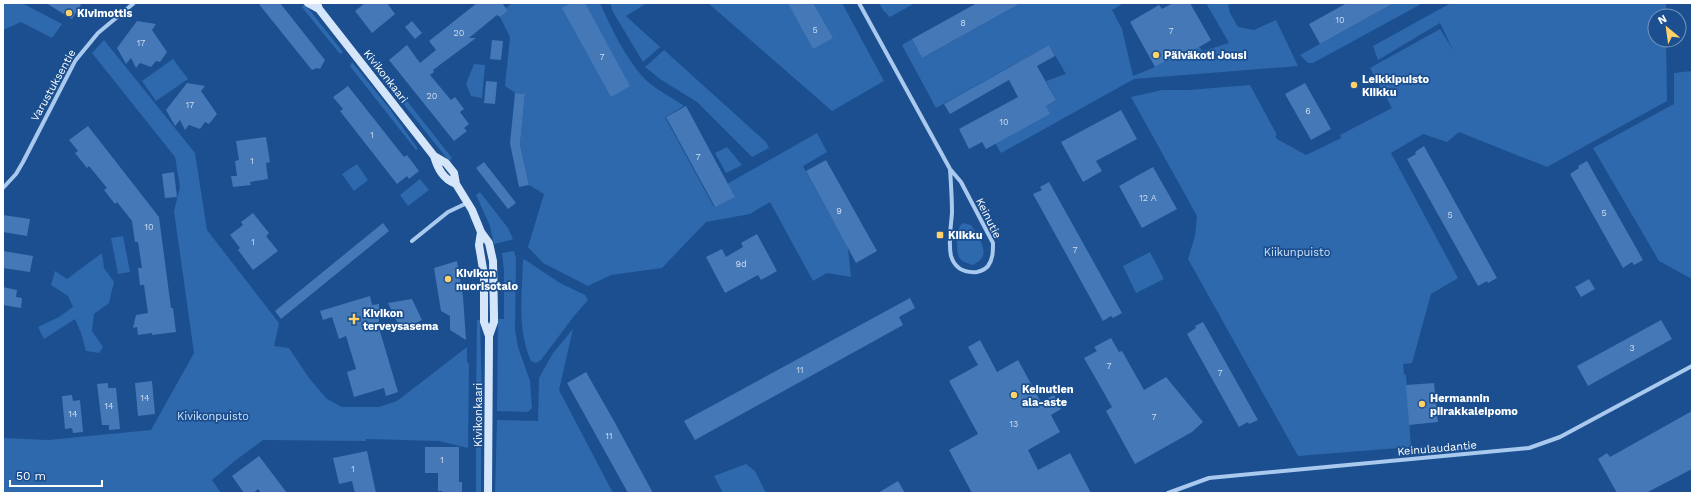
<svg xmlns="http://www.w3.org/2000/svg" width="1695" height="496" viewBox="0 0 1695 496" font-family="'Work Sans',sans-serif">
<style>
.green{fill:#2e69ad}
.building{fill:#4478b7}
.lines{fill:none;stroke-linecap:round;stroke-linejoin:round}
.street{stroke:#a9c9ee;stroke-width:4}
.secondary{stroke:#d6e6fa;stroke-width:8}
.poi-dot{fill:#ffd166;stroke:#1b4f8f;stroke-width:1.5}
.labels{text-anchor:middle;stroke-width:3.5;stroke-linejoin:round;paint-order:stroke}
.number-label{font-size:9px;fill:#d0dded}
.poi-label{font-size:11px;font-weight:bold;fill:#fff;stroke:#1b4f8f;text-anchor:start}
.street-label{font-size:11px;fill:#fff;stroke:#1b4f8f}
.park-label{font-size:11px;fill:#cfe3fa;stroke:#1b4f8f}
</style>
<rect width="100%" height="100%" fill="#1b4f8f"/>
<path class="green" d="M3 3H22L62 24 52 38 21 22 3 30Z
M304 3 343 52 340 54 305 11 302 7Z
M512 3H600C611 28 628 63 648 82 659 91 673 98 684 106L665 117 714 207 734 196 727 184 817 133 827 152 803 166 848 248 851 277 827 273 813 281 770 202 750 214 706 222 662 268 611 275 588 286 543 263 528 247 544 194 529 185 520 143 525 94 515 93 505 86 510 37 500 17 508 11 506 8Z
M610 3H647L626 16 660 47 643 62 613 12Z
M708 3H842L884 81 832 111Z
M879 3H915L890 17 883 10Z
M1021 3H1124L1112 10 1122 29 1133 76 1155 67 1184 51 1186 55 1199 47 1203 51 1229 43 1206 3H1228L1230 13 1238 27 1254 30 1276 20 1298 66 1134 79 1001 153 995 143 1046 106 1056 100 1046 81 1066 74 1049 45 936 108 902 45 912 39 922 58Z
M1394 3H1423L1313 63H1308L1300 55Z
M1451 3H1666V16H1655V40H1666L1667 101 1547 167 1459 132 1447 142 1423 134 1391 153 1458 278 1431 294 1412 363 1403 364 1404 374 1406 375 1411 447 1298 456 1188 259 1195 236 1197 216 1131 97 1162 90H1188L1250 85 1277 135 1275 136 1277 139 1306 155 1341 138 1340 135 1392 108 1370 68 1440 29 1453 50 1440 23 1378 60 1373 46Z
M104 40 195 153 207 230 279 323 274 346 289 348 309 378 327 399 342 407H379L397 401 467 347V361L469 365 468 448 439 441 366 439V441L263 440 236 460 212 480 221 493H3V438L48 440 151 430 194 353 174 211 180 187 175 157 92 53Z
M664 50 766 142 769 148 752 157 697 102 660 79 645 67Z
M370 54 452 158 449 161 366 57Z
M173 59 188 79 156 101 142 81Z
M352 62 390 109 418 149 416 150 353 70 350 66Z
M474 64 485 65 482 98 471 96 466 84Z
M1692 71V279L1659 261 1593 148 1674 104V73Z
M727 147 742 165 726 173 715 153Z
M357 164 368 180 354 191 342 174Z
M420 179 429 190 408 206 400 195Z
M480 192 508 228 513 239 511 240 494 244 490 226 476 195Z
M963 223 971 225C979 238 994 257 972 265L964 262C961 260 959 258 958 254 956 246 956 227 963 223Z
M123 236 130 272 118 274 111 238Z
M514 251 516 258 515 330 518 347 530 381 532 408 528 412 497 411 498 319H504V270L502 253Z
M1150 252 1164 279 1136 293 1123 266Z
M102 253 104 268 114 282 109 303 94 314 92 331 103 347 99 353 86 351 81 333 75 319 44 339 38 327 59 317 73 307 68 296 51 285 55 271 67 279Z
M524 259 560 283 585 295 588 300 574 316 541 360 536 363 531 361C517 330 522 293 523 260Z
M477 320H480L482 401H476Z
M573 329 559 390 613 493H495L497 420 538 421 539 378 553 353Z
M476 430H481V493H476Z
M746 464 755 471 766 493H723L714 476Z"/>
<path class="building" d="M46 3H82L72 19Z
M258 3H280L325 60 320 69 317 68 312 70Z
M365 3H387L395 14 372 33 355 11Z
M477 3H502L508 11 500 17 497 15 469 38H476L433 70 434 72 430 75 451 100 455 97 464 109 460 112 469 124 464 128 467 131 454 141 389 60 407 45 420 63 436 50 429 41Z
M571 3H585L630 86 611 97 562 8Z
M788 3H813L833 38 813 49Z
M977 3H1021L922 58 912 39Z
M1173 3H1190L1211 40 1186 55 1184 51 1155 67 1130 22 1159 5 1162 9Z
M1347 3H1394L1320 44 1309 24Z
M137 21 156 24 152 30 167 52 160 62 156 61 151 67 140 63 136 68 131 58 126 64 117 48Z
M412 21 422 33 415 39 405 27Z
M492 40 503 41 501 60 490 59Z
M1049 45 1055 56 1037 66 1056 100 1046 106 1050 114 986 149 982 142 969 149 959 129 1018 97 1009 80 950 114 944 104Z
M486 81 497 82 495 104 484 103Z
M187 83 205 86 201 91 217 114 209 124 205 122 200 129 189 125 185 130 180 120 175 126 166 110Z
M1305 83 1331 129 1311 140 1285 94Z
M348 86 404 157 407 155 419 171 409 179 407 176 397 184 340 111 343 109 333 97Z
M515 93 525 94 520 144 529 185 519 187 510 143Z
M686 106 735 197 715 207 666 117Z
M1121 110 1137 139 1096 161 1102 171 1083 182 1061 142Z
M88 126 159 217 171 308H173L176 332 152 335V333L138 335 137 327 133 328 136 315 148 313 144 285H140L138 268H142L138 242H135L132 221 117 202 115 204 104 190 107 188 89 166 87 168 75 153 78 151 69 140Z
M266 137 270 162 266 163 268 179 250 182 251 185 233 187 231 176H237L235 161 239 160 236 141Z
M1424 146 1497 278 1488 283 1487 281 1478 286 1407 159 1416 154 1415 152Z
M826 160 877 251 856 263 806 171Z
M1587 161 1643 260 1634 265 1632 262 1623 268 1570 174 1579 168 1578 166Z
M484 162 516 203 508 209 476 168Z
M1153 167 1177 209 1142 228 1119 186Z
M174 172 177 197 165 198 162 174Z
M1049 182 1122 313 1113 318 1111 316 1103 321 1033 194 1042 190 1040 187Z
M253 213 269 233 266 236 278 251 253 270 238 250 240 248 230 235 243 225 241 222Z
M3 215 30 219 27 236 3 232Z
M383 223 389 231 281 319 275 311Z
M757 234 777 271 761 280 758 275 725 293 706 257 722 249 726 257 743 247 741 243Z
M3 251 33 256 30 272 3 268Z
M457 261 463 297 466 340 450 330V316L441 311 434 268Z
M1589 279 1595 289 1581 297 1575 287Z
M3 287 17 290 16 297 22 298 21 308 3 305Z
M370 296 372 305 379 304V328L398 392 386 396 384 388 354 397 347 372 356 369 346 336 339 339 332 317 323 320 320 311Z
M910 298 915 308 899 317 903 325 695 440 684 421Z
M412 299 422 320 401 330 388 303Z
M1661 320 1672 339 1588 386 1577 366Z
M1203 322 1258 420 1249 424 1248 422 1239 427 1187 334 1196 328 1195 326Z
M1111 338 1119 352 1122 351 1144 390 1166 377 1203 422 1192 432 1135 464 1106 411 1112 407 1084 358 1097 351 1094 347Z
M980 340 997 372 1018 360 1041 402 1054 395 1061 409 1051 415 1060 432 1028 450 1038 470 1070 453 1091 493H972L949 450 978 434 949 381 978 365 968 347Z
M586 372 614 421 653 493H628L567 383Z
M152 381 155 414 138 416 135 383Z
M108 383V388H116L120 429 109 430V425H102L97 384Z
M1434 383 1438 422 1409 425 1406 385Z
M72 395 73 401 80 400 83 432 73 433 72 428 65 429 62 396Z
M1692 411V469L1646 493H1617L1598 459 1607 453 1610 457Z
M425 447H459V482H462V493H442V491H438V473H425Z
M367 451 376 493H355L352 481 339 484 333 458Z
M259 456 287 493H261L258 489 253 493H244L232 476Z
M898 481 905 493H878Z"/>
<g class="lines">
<path class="street" d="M859 3 950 169 961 182 993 243C993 252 993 259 988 266 985 270 981 271 977 272 964 273 955 269 951 256 948 243 951 226 952 213 952 198 951 184 950 169
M3 188 16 174 23 162 75 61 98 33 134 3
M412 241 448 212 467 203
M1168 493 1209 478 1529 448 1560 437 1692 366"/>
<path class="secondary" d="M308 3 319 9
M317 3 319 9 434 156C438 169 443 179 456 184
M434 156 446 163 454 173 456 184 472 210 481 232 489 243 493 261 494 316V322L489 336 488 493
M481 232 479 245 484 275V322L489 336"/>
</g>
<g class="poi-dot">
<circle cx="69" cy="13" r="4"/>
<circle cx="1156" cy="55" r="4"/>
<circle cx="1354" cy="85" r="4"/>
<rect x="936" y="231" width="8" height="8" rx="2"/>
<circle cx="448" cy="279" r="4"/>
<path d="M352 313h4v4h4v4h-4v4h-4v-4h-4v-4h4z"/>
<circle cx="1014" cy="395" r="4"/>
<circle cx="1422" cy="404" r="4"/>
</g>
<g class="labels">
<g class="number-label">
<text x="1340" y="23">10</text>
<text x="963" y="26">8</text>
<text x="815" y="33">5</text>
<text x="1171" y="34">7</text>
<text x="459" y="36">20</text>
<text x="141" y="46">17</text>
<text x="602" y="60">7</text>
<text x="432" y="99">20</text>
<text x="190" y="108">17</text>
<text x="1308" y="114">6</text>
<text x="1004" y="125">10</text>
<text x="372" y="138">1</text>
<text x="698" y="160">7</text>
<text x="252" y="164">1</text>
<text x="1148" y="201">12 A</text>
<text x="839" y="214">9</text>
<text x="1604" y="216">5</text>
<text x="1450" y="218">5</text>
<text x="149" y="230">10</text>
<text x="253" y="245">1</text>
<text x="1075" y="253">7</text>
<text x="741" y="267">9d</text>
<text x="1632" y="351">3</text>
<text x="1109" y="369">7</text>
<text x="800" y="373">11</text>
<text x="1220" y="376">7</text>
<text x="145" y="401">14</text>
<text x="109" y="409">14</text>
<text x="73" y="417">14</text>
<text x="1154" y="420">7</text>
<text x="1014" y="427">13</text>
<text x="609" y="439">11</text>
<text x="442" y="463">1</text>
<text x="353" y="472">1</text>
</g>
<g class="poi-label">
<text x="77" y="17">Kivimottis</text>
<text x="1164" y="59">Päiväkoti Jousi</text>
<text x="1362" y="83">Leikkipuisto<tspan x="1362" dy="13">Kiikku</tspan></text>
<text x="948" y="239">Kiikku</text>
<text x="456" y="277">Kivikon<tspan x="456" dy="13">nuorisotalo</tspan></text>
<text x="363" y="317">Kivikon<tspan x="363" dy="13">terveysasema</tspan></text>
<text x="1022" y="393">Keinutien<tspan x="1022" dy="13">ala-aste</tspan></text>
<text x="1430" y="402">Hermannin<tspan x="1430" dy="13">piirakkaleipomo</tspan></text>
</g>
<g class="street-label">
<text transform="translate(386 76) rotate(52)" y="4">Kivikonkaari</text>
<text transform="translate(53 85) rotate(-61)" y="4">Varustuksentie</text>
<text transform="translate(989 218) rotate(64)" y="4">Keinutie</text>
<text transform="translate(478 415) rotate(-90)" y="4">Kivikonkaari</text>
<text transform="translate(1437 448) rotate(-5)" y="4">Keinulaudantie</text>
</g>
<g class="park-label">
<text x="1297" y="256">Kiikunpuisto</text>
<text x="213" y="420">Kivikonpuisto</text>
</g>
</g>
<rect width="1695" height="496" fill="none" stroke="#ffffff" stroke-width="8"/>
<g transform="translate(1667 28) rotate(331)"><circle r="19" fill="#1b4f8f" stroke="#7695bc"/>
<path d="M0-3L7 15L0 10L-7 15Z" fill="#ffd166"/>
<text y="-6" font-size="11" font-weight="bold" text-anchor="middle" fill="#ffffff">N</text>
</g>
<path d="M10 480v6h92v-6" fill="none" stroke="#ffffff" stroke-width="2"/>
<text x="16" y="480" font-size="12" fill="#ffffff" stroke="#1b4f8f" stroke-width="3" paint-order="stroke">50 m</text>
</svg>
